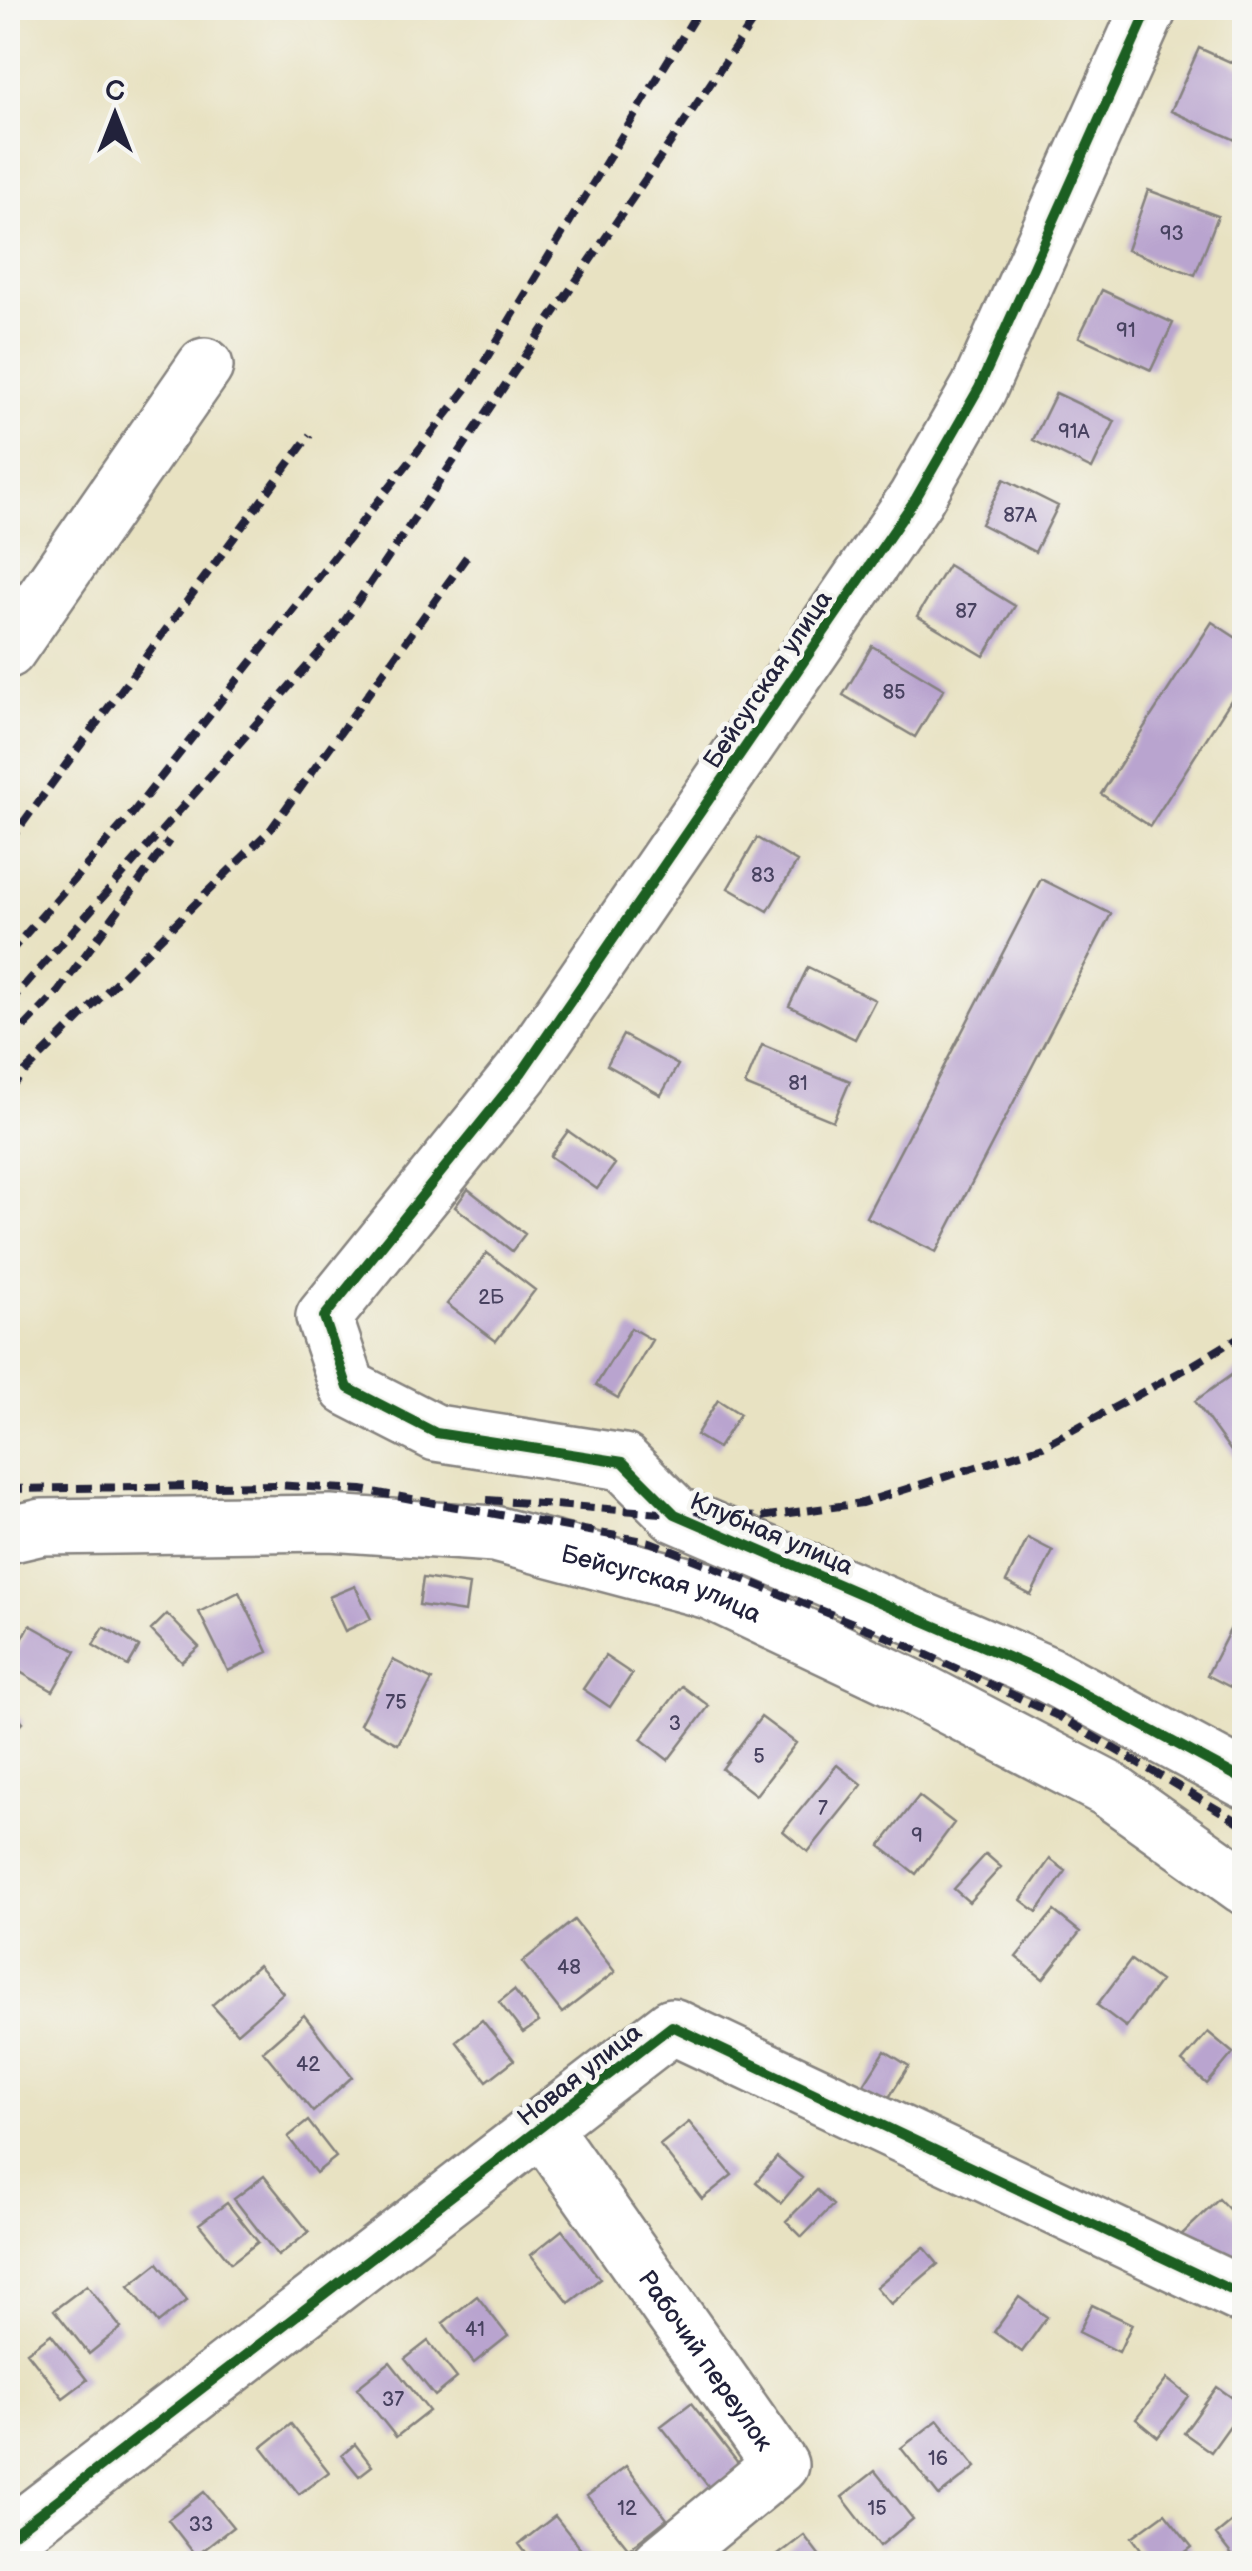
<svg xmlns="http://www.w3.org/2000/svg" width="1252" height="2571" viewBox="0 0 1252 2571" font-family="'Balsamiq Sans',sans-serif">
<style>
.building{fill:#b9a4cf}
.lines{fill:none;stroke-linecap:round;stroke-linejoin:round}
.minor-casing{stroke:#85827e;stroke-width:60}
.minor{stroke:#fff;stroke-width:55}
.rail{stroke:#22223b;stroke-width:8;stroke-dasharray:15 8;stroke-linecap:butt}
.cycleway-casing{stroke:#f6f6f2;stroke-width:16}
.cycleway{stroke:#1b5e20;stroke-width:10}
.labels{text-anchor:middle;stroke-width:9;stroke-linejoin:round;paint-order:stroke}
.number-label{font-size:20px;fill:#484260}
.street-label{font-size:25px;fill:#22223b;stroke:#f6f6f2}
</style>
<rect width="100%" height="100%" fill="#f6f6f2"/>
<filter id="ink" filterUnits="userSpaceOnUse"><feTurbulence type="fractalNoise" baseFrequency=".01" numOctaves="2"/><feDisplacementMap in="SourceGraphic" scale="20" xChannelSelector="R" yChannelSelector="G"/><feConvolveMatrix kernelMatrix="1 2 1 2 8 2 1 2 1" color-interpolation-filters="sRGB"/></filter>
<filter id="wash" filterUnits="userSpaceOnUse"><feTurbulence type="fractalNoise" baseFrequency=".0048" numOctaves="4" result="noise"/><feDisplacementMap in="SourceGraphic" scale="40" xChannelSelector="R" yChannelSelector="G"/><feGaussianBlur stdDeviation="2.25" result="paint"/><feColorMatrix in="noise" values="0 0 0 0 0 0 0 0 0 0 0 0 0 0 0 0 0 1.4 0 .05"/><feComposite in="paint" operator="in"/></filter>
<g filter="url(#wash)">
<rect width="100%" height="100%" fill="#e8e2c2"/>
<g id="blocks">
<path class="building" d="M1199 48 1244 68V131L1240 142 1171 111Z
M1148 190 1218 216 1195 275 1127 250Z
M1102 290 1173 323 1151 370 1079 337Z
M1056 393 1115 421 1092 469 1033 440Z
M1004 479 1058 506 1035 552 981 524Z
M948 565 1015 606 984 656 917 616Z
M1212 622 1244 643V680L1150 826 1101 794Z
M872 646 944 689 915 737 843 695Z
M757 838 797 862 768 911 728 888Z
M1041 879 1111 914 936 1252 866 1217Z
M808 967 875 1000 855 1039 789 1006Z
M623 1035 678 1065 661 1095 607 1065Z
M762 1045 850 1081 833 1121 745 1085Z
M568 1131 615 1164 597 1189 550 1156Z
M468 1189 525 1234 512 1251 455 1207Z
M487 1253 535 1290 496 1341 447 1304Z
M631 1328 652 1340 618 1398 596 1385Z
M1244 1366V1463L1241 1465 1195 1401Z
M718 1400 740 1414 718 1448 696 1435Z
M1028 1538 1053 1551 1031 1595 1006 1582Z
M423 1578 469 1585 465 1612 419 1605Z
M355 1586 371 1619 345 1631 329 1597Z
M239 1592 268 1652 228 1671 199 1612Z
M167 1614 199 1647 182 1662 151 1630Z
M1234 1622 1244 1627V1687L1242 1693 1207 1675Z
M30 1625 76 1651 53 1691 8 1665Z
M104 1627 139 1647 128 1666 93 1645Z
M605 1656 632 1674 610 1707 583 1689Z
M393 1660 432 1680 398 1744 360 1724Z
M682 1686 709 1706 668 1760 641 1739Z
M8 1706 23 1722 8 1737Z
M761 1717 796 1743 756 1795 722 1769Z
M837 1765 862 1785 808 1852 783 1831Z
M919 1796 954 1823 916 1874 880 1846Z
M986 1854 1001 1867 969 1902 954 1889Z
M1050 1859 1066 1871 1037 1912 1021 1900Z
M1054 1911 1080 1932 1043 1979 1016 1957Z
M574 1920 615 1972 562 2013 522 1962Z
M1131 1960 1160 1981 1126 2027 1097 2005Z
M258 1965 283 1993 237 2033 212 2005Z
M514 1990 539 2022 523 2033 499 2002Z
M304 2015 352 2077 313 2112 263 2051Z
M482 2020 514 2060 487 2081 456 2041Z
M1208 2032 1233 2053 1207 2084 1182 2062Z
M885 2051 909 2066 883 2107 859 2092Z
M308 2121 336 2157 316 2173 288 2137Z
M689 2122 732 2175 702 2199 660 2145Z
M777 2157 802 2178 781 2203 756 2182Z
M264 2176 309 2232 278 2256 234 2199Z
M817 2190 833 2205 802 2237 786 2221Z
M1219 2199 1244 2225V2255L1221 2278 1179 2237Z
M227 2203 258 2242 231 2263 199 2224Z
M562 2230 600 2279 569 2303 531 2255Z
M924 2247 938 2264 891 2304 876 2287Z
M158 2263 187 2300 158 2323 129 2286Z
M87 2285 121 2328 89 2354 54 2310Z
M477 2296 508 2336 474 2363 443 2323Z
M1019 2297 1047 2317 1022 2352 994 2332Z
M1092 2305 1132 2324 1119 2352 1079 2332Z
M51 2334 87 2380 63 2398 27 2352Z
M428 2341 457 2378 435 2396 405 2359Z
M390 2362 429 2411 396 2437 357 2388Z
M1167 2379 1189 2396 1158 2437 1136 2419Z
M1217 2387 1244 2406 1211 2452 1184 2433Z
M691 2403 742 2468 712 2491 661 2426Z
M938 2420 976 2467 939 2496 901 2448Z
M291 2424 329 2472 299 2494 262 2447Z
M355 2444 372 2466 359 2476 342 2455Z
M626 2466 667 2519 629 2549 587 2496Z
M875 2471 913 2519 880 2546 842 2497Z
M204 2492 233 2527 196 2556 168 2520Z
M1244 2512V2561L1239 2564 1216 2535Z
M1165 2513 1192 2547 1170 2564H1152L1132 2537Z
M555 2516 593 2564H534L519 2544Z
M804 2535 826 2564H784L778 2555Z"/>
</g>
</g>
<g filter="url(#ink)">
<use href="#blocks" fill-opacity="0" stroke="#85827e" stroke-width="2.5"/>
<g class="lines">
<g class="minor-casing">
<g id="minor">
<path d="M1149 8 979 388 916 498 522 1072 324 1317 348 1388 436 1433 623 1462 675 1514 1047 1674 1244 1780"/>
<path d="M8 650 205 366"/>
<path id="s1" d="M8 1535 42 1527 330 1523 494 1534 709 1591 916 1689 1108 1789 1244 1886"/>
<path id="s2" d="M542 2127 780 2465 660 2564"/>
<path d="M8 2538 672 2026 1244 2296"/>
</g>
</g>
<use href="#minor" class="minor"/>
<path class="rail" d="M8 843 310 435
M8 954 132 814 472 382 700 8
M8 1004 335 635 762 8
M8 1044 58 992 169 841
M8 1089 271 829 470 552
M8 1489 274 1485 362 1490 650 1542 893 1639 1060 1717 1244 1825
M487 1500 675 1514 760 1517 862 1503 1043 1446 1193 1365 1244 1334"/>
<g class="cycleway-casing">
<path id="cycleway" d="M1149 8 979 388 916 498 522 1072 324 1317 348 1388 436 1433 623 1462 675 1514 1047 1674 1244 1780
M8 2538 672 2026 1244 2296"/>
</g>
<use href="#cycleway" class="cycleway"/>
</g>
</g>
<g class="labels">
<g class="number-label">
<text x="1172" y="240">93</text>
<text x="1126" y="337">91</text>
<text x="1074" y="438">91А</text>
<text x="1020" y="522">87А</text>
<text x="966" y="618">87</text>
<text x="894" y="699">85</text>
<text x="763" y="882">83</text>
<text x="798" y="1090">81</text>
<text x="491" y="1304">2Б</text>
<text x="396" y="1709">75</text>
<text x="675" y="1730">3</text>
<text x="759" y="1763">5</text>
<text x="823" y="1815">7</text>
<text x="917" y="1842">9</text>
<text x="569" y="1974">48</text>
<text x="308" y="2071">42</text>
<text x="475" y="2336">41</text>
<text x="393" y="2406">37</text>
<text x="938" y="2465">16</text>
<text x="627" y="2515">12</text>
<text x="877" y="2515">15</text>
<text x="201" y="2531">33</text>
</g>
<g class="street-label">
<text transform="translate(767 679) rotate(-56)" y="9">Бейсугская улица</text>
<text transform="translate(772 1533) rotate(23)" y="9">Клубная улица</text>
<text dy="9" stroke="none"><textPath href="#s1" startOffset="662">Бейсугская улица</textPath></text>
<text transform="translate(579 2074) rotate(-38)" y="9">Новая улица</text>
<text dy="9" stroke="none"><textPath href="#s2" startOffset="285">Рабочий переулок</textPath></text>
</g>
</g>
<rect width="1252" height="2571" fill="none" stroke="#f6f6f2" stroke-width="40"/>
<g transform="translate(115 115)" stroke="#f6f6f2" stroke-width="8" paint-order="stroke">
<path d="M0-8L18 38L0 25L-18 38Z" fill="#22223b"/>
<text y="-15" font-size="28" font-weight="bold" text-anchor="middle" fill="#22223b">С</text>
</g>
</svg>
